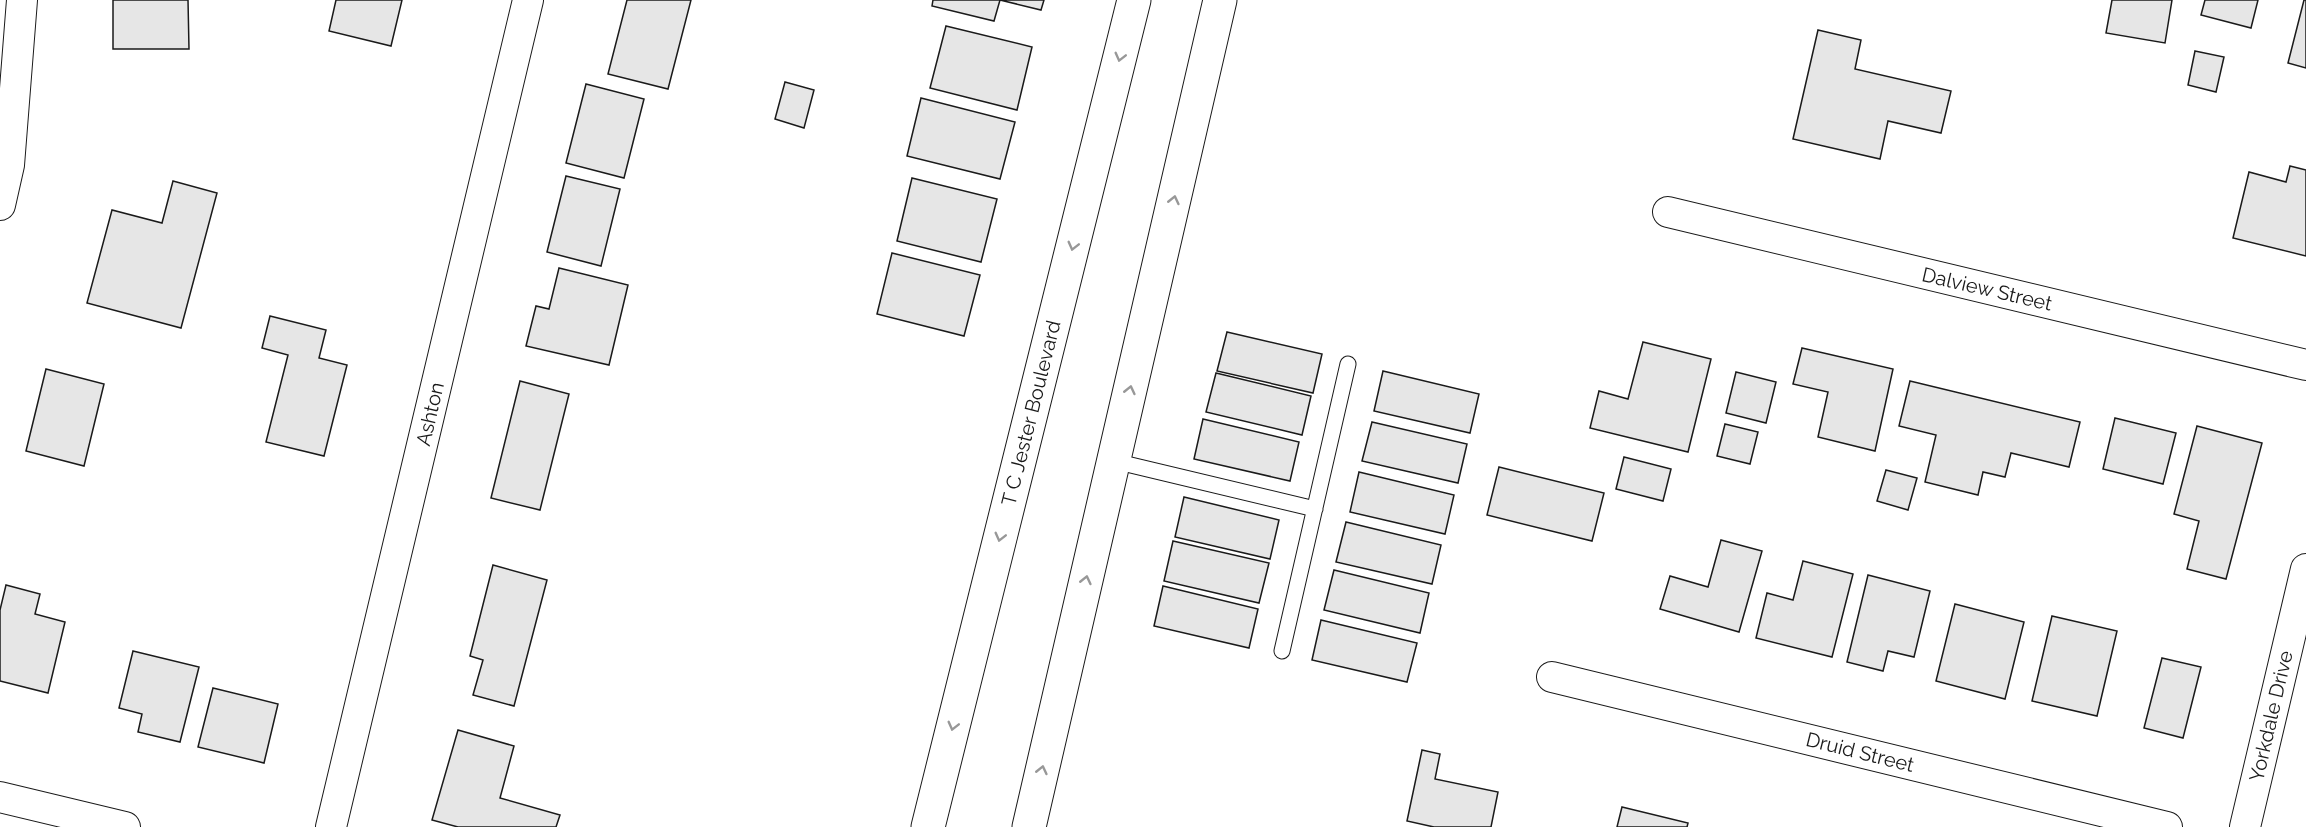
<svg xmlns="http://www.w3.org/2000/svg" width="2306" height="827" viewBox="0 0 2306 827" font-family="Raleway,sans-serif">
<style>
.building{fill:#e6e6e6;stroke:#1a1a1a;stroke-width:1.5}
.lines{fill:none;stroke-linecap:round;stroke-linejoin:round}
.lane-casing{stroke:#1a1a1a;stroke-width:17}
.street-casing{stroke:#1a1a1a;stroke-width:32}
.secondary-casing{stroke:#1a1a1a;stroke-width:35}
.lane{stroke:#fff;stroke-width:15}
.street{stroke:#fff;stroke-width:30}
.secondary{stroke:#fff;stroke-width:33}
.oneway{stroke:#989898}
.labels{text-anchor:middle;stroke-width:4.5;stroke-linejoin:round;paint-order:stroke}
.street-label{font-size:20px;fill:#1a1a1a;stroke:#fff}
</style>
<rect width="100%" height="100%" fill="#fff"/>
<path class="building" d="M113 0H188L189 49H113Z
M336 0H402L391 46 329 31Z
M627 0H691L668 89 608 74Z
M933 0H1044L1041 10 1000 0 994 21 932 6Z
M2112 0H2172L2165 43 2106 33Z
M2205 0H2258L2251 28 2201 15Z
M2304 0H2306V68L2288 63Z
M946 26 1032 47 1017 110 930 88Z
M1818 30 1861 40 1855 69 1951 91 1941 133 1888 121 1880 159 1793 139Z
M2195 51 2224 57 2216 92 2188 85Z
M785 82 814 90 804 128 775 119Z
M586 84 644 99 624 178 566 163Z
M921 98 1015 122 1000 179 907 156Z
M2290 166 2306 170V256L2233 238 2249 172 2286 182Z
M566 176 620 189 601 266 547 252Z
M912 178 997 199 981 262 897 241Z
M173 181 217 193 181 328 87 303 112 210 162 223Z
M892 253 980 275 964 336 877 314Z
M559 268 628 285 609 365 526 346 536 306 549 309Z
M270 316 326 330 319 358 347 365 324 456 266 442 288 355 262 348Z
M1227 332 1322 354 1313 393 1217 371Z
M1643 342 1711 359 1688 452 1590 428 1599 391 1628 399Z
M1802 348 1893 369 1875 451 1818 437 1828 392 1793 384Z
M46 369 104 384 84 466 26 451Z
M1383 371 1479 394 1470 433 1374 411Z
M1736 372 1776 382 1766 423 1726 413Z
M1216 373 1311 396 1302 435 1206 412Z
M520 381 569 394 540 510 491 498Z
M1910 381 2080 422 2069 467 2011 453 2005 477 1983 472 1978 495 1925 482 1936 435 1899 426Z
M2115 418 2176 433 2163 484 2103 469Z
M1203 419 1299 442 1290 481 1194 459Z
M1372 422 1467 444 1458 483 1362 461Z
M1725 424 1758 432 1750 464 1717 456Z
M2197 426 2262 443 2226 579 2187 569 2199 521 2174 514Z
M1624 457 1671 469 1663 501 1616 489Z
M1499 467 1604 493 1592 541 1487 515Z
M1886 470 1917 478 1908 510 1877 501Z
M1359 472 1454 495 1445 534 1350 512Z
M1184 497 1279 520 1270 559 1175 537Z
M1346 522 1441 545 1432 584 1336 562Z
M1721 540 1762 551 1739 632 1660 609 1670 576 1708 587Z
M1173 541 1269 563 1259 603 1164 581Z
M1803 561 1853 574 1832 657 1756 638 1767 593 1793 600Z
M493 565 547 580 514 706 473 695 483 660 470 656Z
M1334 570 1429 593 1420 633 1324 610Z
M1868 575 1930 591 1914 657 1888 651 1883 671 1847 662Z
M6 585 40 594 35 614 65 622 48 693 0 681V610Z
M1163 586 1258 609 1249 648 1154 626Z
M1955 604 2024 622 2005 699 1936 681Z
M2052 616 2117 631 2097 716 2032 701Z
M1321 620 1417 643 1407 682 1312 660Z
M133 651 199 667 180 742 138 732 142 714 119 708Z
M2162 658 2201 667 2183 738 2144 728Z
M213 688 278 704 264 763 198 747Z
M458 730 514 746 500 798 560 815 556 827H458L432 820Z
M1422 750 1440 754 1435 779 1498 792 1491 827H1434L1407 821Z
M1622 807 1688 823 1687 827H1617Z"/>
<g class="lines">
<g class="lane-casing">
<path id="lane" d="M1114 461 1315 509
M1282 651 1348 364"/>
</g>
<g class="street-casing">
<path id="street" d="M0 205 9 165 22 0
M1668 212 2306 365
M1552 677 2167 827
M0 797 125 827
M331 827 528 0
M2245 827 2306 569"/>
</g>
<g class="secondary-casing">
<path id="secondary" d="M928 827 1134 0
M1029 827 1220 0"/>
</g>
<use href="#lane" class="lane"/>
<use href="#street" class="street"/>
<use href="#secondary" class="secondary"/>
</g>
<defs><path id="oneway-chevron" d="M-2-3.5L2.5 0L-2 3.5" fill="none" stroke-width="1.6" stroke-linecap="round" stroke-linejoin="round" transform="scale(1.5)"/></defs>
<g class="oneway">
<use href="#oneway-chevron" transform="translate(1120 57) rotate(104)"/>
<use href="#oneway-chevron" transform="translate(1174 200) rotate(-77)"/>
<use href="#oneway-chevron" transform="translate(1073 246) rotate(104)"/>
<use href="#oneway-chevron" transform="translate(1130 390) rotate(-77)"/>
<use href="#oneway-chevron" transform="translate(1000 537) rotate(104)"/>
<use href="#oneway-chevron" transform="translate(1086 580) rotate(-77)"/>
<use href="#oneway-chevron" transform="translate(953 726) rotate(104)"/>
<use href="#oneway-chevron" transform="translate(1042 770) rotate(-77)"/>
</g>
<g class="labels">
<g class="street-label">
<text transform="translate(1987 289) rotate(13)" y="7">Dalview Street</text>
<text transform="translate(1031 413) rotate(-76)" y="7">T C Jester Boulevard</text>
<text transform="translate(430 414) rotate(-77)" y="7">Ashton</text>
<text transform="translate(2271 716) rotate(-77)" y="7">Yorkdale Drive</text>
<text transform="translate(1860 752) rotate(14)" y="7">Druid Street</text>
</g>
</g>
</svg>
